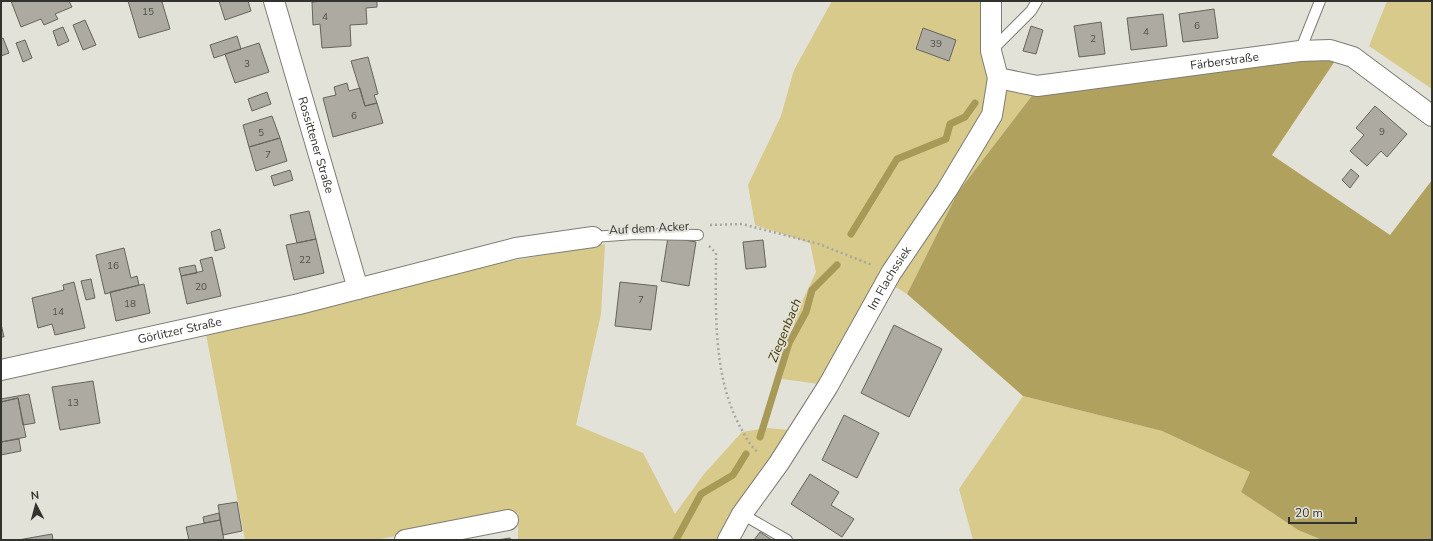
<svg xmlns="http://www.w3.org/2000/svg" width="1433" height="541" viewBox="0 0 1433 541" font-family="'Nunito Sans',sans-serif">
<style>
.green{fill:#d7ca8b}
.forest{fill:#b0a25e}
.lines{fill:none;stroke-linecap:round;stroke-linejoin:round}
.stream{stroke:#a79a56;stroke-width:7}
.building{fill:#acaaa1;stroke:#65645c}
.service-casing{stroke:#7e7d75;stroke-width:12}
.minor-casing{stroke:#7e7d75;stroke-width:22}
.path{stroke:#a8a7a0;stroke-width:2.5;stroke-dasharray:2 3;stroke-linecap:butt}
.service{stroke:#fff;stroke-width:10}
.minor{stroke:#fff;stroke-width:20}
.labels{text-anchor:middle;stroke-width:4;stroke-linejoin:round;paint-order:stroke}
.number-label{font-size:10px;fill:#50504b}
.street-label{font-size:12px;fill:#32322e;stroke:#e3e2d9}
.water-label{font-size:13px;font-style:italic;fill:#433900;stroke:#e3e2d9}
</style>
<rect width="100%" height="100%" fill="#e3e2d9"/>
<path class="green" d="M832 1H998L1002 76 1038 88 958 192 907 294 884 280 826 385 782 379 797 312 816 272 810 243 755 225 748 185 781 116 794 70Z
M1387 1H1432V89L1369 46Z
M605 244 601 314 576 425 643 453 675 514 704 474 742 432 768 428 799 431 725 540H518V513L375 540H245L206 334 450 272Z
M1023 396 1162 431 1250 472 1241 492 1298 530 1322 540H973L959 489Z"/>
<path class="forest" d="M1309 54 1337 58 1272 155 1390 235 1432 180V540H1322L1298 530 1241 492 1250 472 1162 431 1023 396 907 294 958 192 1038 88Z"/>
<g class="lines">
<path class="stream" d="M851 234 897 159 946 139 950 124 965 117 975 103
M760 437 789 343 806 312 812 290 837 265
M676 540 701 494 733 475 746 454"/>
</g>
<path class="building" d="M11 1H69L72 7 55 14 58 19 44 25 41 19 21 27Z
M128 1H165L162 2 170 29 139 38Z
M219 1H248L251 11 225 20Z
M324 1H377V7L366 8 367 24 350 25 351 46 322 48 320 24 313 25 312 2Z
M1214 9 1218 38 1183 42 1179 14Z
M1163 14 1167 46 1131 50 1127 18Z
M85 20 96 45 83 50 73 25Z
M1101 22 1105 54 1079 57 1074 26Z
M1031 26 1043 30 1036 54 1023 51Z
M63 27 69 41 58 46 53 31Z
M923 28 956 40 949 61 916 49Z
M237 36 241 49 214 58 210 45Z
M3 38 9 53 1 56V39Z
M25 40 32 58 23 62 16 43Z
M259 43 269 72 235 83 225 54Z
M368 57 378 94 374 95 377 103 365 106 351 61Z
M347 83 349 91 360 88 365 106 377 103 383 123 333 137 323 98 336 95 334 87Z
M267 92 271 104 252 111 248 99Z
M1375 106 1407 134 1387 157 1381 151 1367 166 1350 151 1364 135 1356 128Z
M272 116 280 138 249 147 243 125Z
M280 138 287 161 256 171 249 147Z
M1351 169 1359 176 1350 188 1342 180Z
M290 170 293 180 274 186 271 176Z
M309 211 316 239 297 243 290 215Z
M220 229 225 248 215 251 211 232Z
M668 237 696 242 689 286 661 281Z
M316 239 324 273 294 280 286 245Z
M763 240 766 267 746 269 743 242Z
M124 248 131 278 137 276 139 285 105 294 96 255Z
M212 257 221 296 187 304 181 276 203 271 200 260Z
M195 265 197 273 181 276 179 268Z
M91 279 95 298 86 300 81 281Z
M74 282 85 328 55 335 52 324 38 328 32 298 64 290 63 285Z
M620 282 657 286 651 330 615 326Z
M144 284 150 313 116 321 110 292Z
M1 324 4 337H1Z
M894 325 942 349 909 417 861 393Z
M93 381 100 423 60 430 52 387Z
M29 394 35 423 23 425 18 398 1 402V399Z
M18 398 26 437 1 442V402Z
M844 415 879 433 857 478 822 460Z
M19 439 21 451 1 455V442Z
M810 474 839 492 831 505 854 519 842 537 791 504Z
M237 502 242 531 223 535 218 505Z
M219 513 220 520 204 523 203 517Z
M220 520 224 540H189L186 527Z
M760 532 772 540H754Z
M52 534 53 540H18Z
M510 538 511 540H497Z"/>
<g class="lines">
<g class="service-casing">
<path id="service" d="M992 50 1031 11 1037 1
M1300 51 1320 1
M593 237 635 234 698 235
M742 514 787 540"/>
</g>
<g class="minor-casing">
<g id="minor">
<path id="s1" d="M274 1 358 289"/>
<path id="s2" d="M998 78 1037 86 1300 51 1330 50 1353 57 1432 116"/>
<path id="s3" d="M1 370 299 304 516 248 593 237"/>
<path d="M405 540 508 520"/>
<path id="s4" d="M728 540 742 514 779 463 828 386 891 273 947 190 992 115 998 78 991 51V1"/>
</g>
</g>
<path class="path" d="M710 225 742 224 819 244 872 265
M709 246 716 253C716 312 712 379 743 432 747 440 752 448 759 453"/>
<use href="#service" class="service"/>
<use href="#minor" class="minor"/>
</g>
<g class="labels">
<g class="number-label">
<text x="148" y="15">15</text>
<text x="325" y="20">4</text>
<text x="1197" y="29">6</text>
<text x="1146" y="35">4</text>
<text x="1093" y="42">2</text>
<text x="936" y="47">39</text>
<text x="247" y="67">3</text>
<text x="354" y="119">6</text>
<text x="1382" y="135">9</text>
<text x="261" y="136">5</text>
<text x="268" y="158">7</text>
<text x="305" y="263">22</text>
<text x="113" y="269">16</text>
<text x="201" y="290">20</text>
<text x="641" y="303">7</text>
<text x="130" y="307">18</text>
<text x="58" y="315">14</text>
<text x="73" y="406">13</text>
</g>
<g class="street-label">
<text dy="4" stroke="none"><textPath href="#s2" startOffset="229">Färberstraße</textPath></text>
<text dy="4" stroke="none"><textPath href="#s1" startOffset="150">Rossittener Straße</textPath></text>
<text transform="translate(649 228) rotate(-3)" y="4">Auf dem Acker</text>
<text dy="4" stroke="none"><textPath href="#s4" startOffset="308">Im Flachssiek</textPath></text>
<text dy="4" stroke="none"><textPath href="#s3" startOffset="183">Görlitzer Straße</textPath></text>
</g>
<g class="water-label">
<text transform="translate(784 330) rotate(-68)" y="5">Ziegenbach</text>
</g>
</g>
<rect width="1433" height="541" fill="none" stroke="#32322e" stroke-width="4"/>
<g transform="translate(36 505) rotate(354)" stroke="#e3e2d9" stroke-width="3" paint-order="stroke">
<path d="M0-3L7 15L0 10L-7 15Z" fill="#32322e"/>
<text y="-6" font-size="11" font-weight="bold" text-anchor="middle" fill="#32322e">N</text>
</g>
<path d="M1289 517v6h67v-6" fill="none" stroke="#32322e" stroke-width="2"/>
<text x="1295" y="517" font-size="12" fill="#32322e" stroke="#e3e2d9" stroke-width="3" paint-order="stroke">20 m</text>
</svg>
